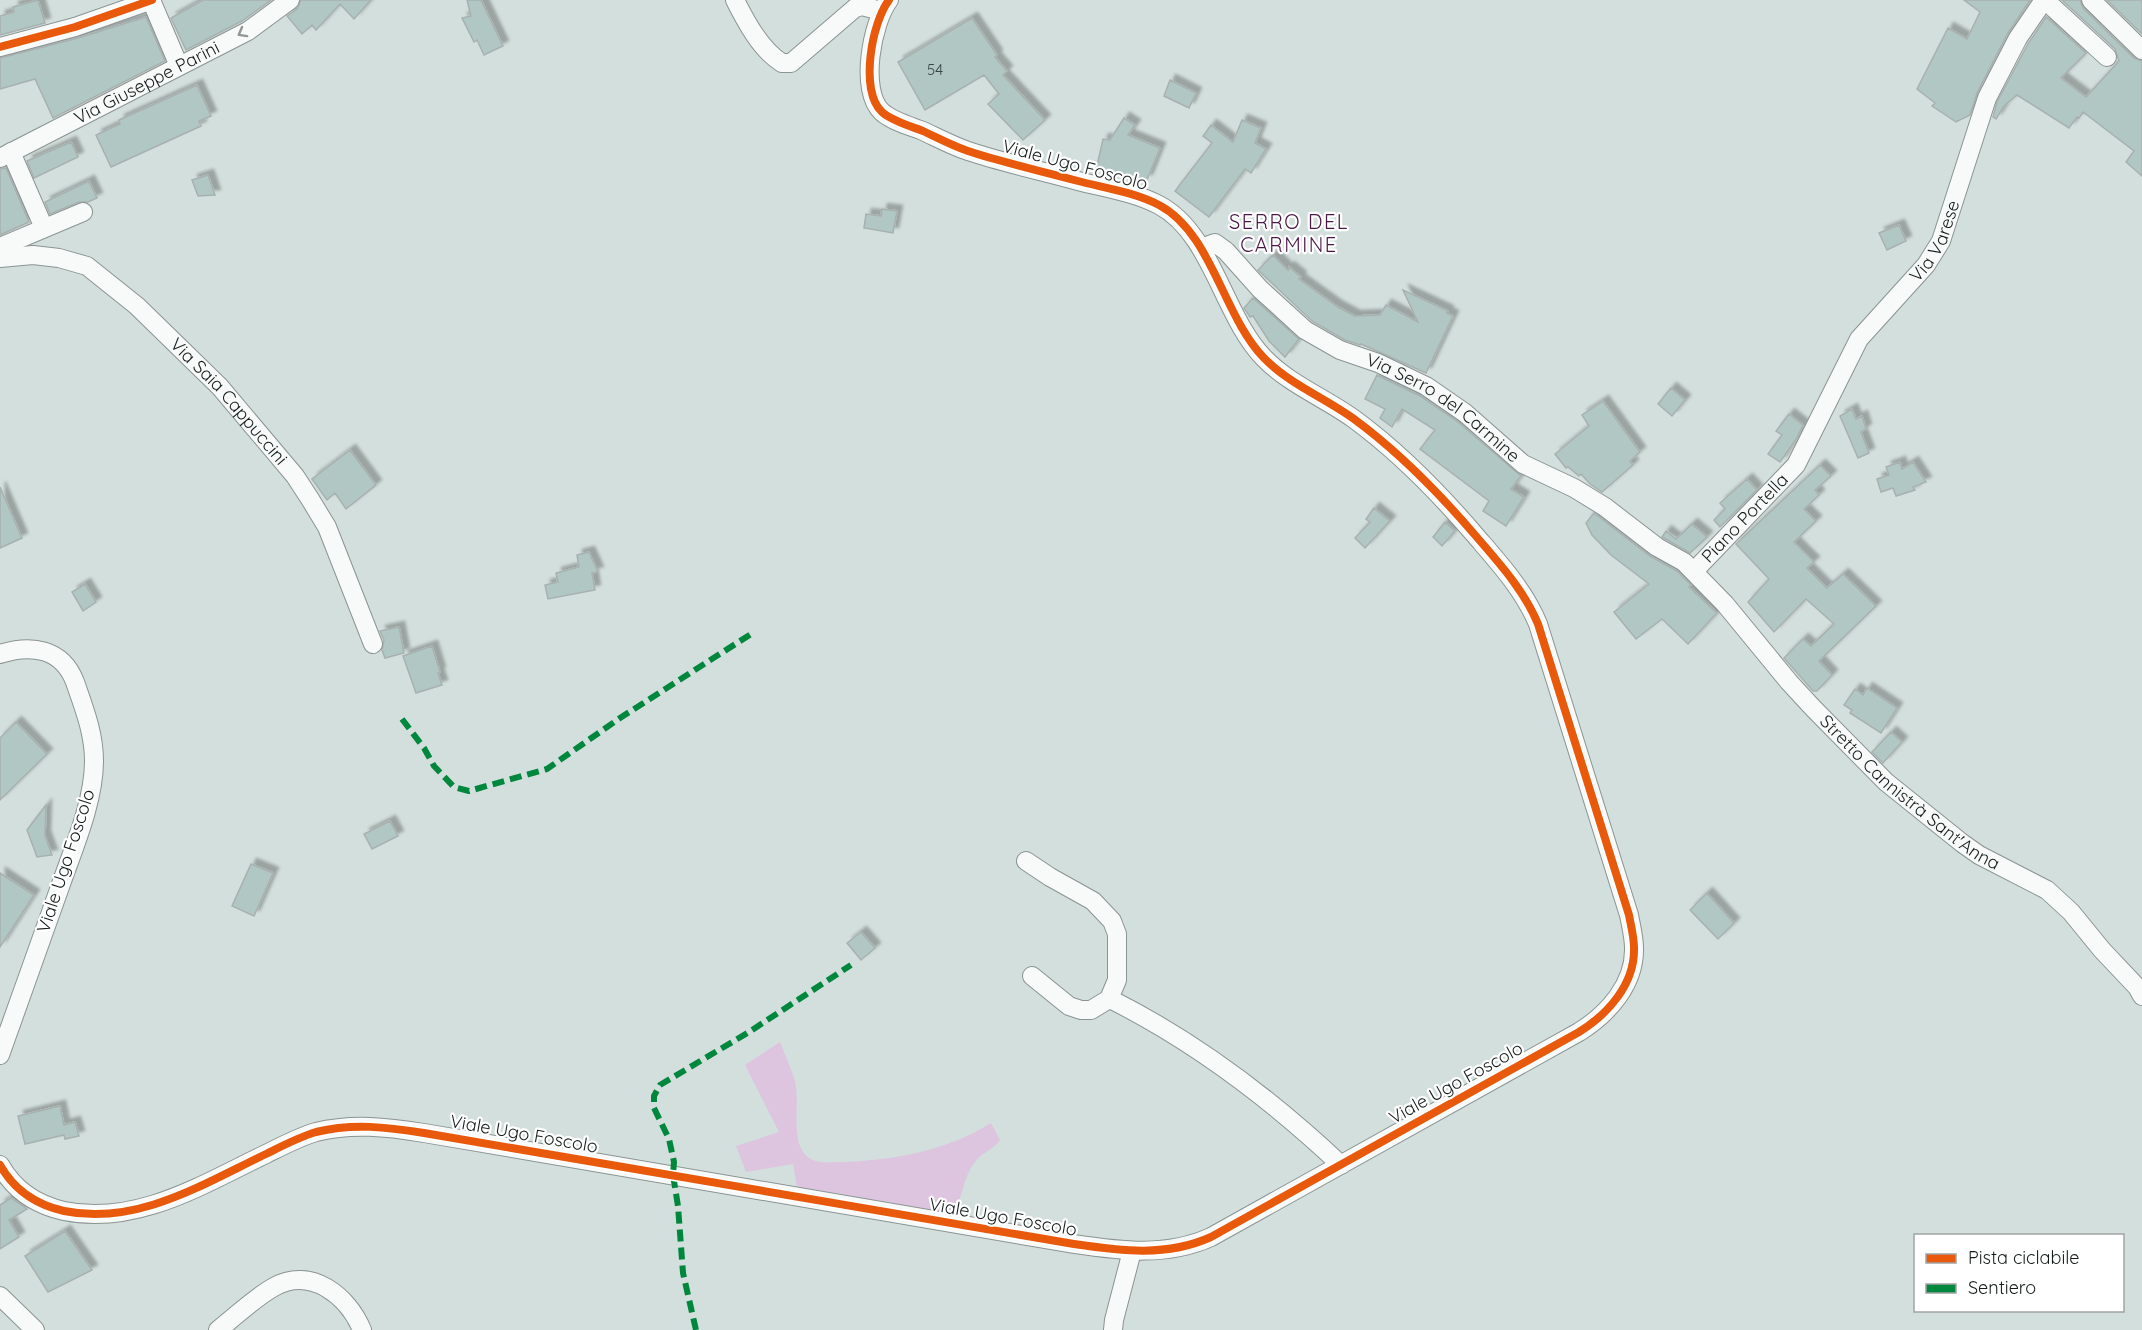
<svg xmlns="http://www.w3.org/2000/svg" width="2142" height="1330" viewBox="0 0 2142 1330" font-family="Quicksand,sans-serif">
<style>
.green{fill:#ddc5df}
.building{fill:#b0c7c3;stroke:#a8b1af;stroke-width:1.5;filter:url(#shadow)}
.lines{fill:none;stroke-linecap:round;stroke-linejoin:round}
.minor-casing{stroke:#8a9492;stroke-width:20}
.minor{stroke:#f8fafa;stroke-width:18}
.quiet{stroke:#00873e;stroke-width:6;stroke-dasharray:12 6;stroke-linecap:butt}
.cycleway-casing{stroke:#fff;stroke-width:11}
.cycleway{stroke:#e8590c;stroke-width:8}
.oneway{stroke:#919696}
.labels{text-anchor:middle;stroke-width:4.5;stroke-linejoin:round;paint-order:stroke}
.number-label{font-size:15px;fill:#3b4745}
.street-label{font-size:18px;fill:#141c1b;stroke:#fff}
.neighbourhood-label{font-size:20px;letter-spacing:1.5px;fill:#491847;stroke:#fff}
</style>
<defs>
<filter id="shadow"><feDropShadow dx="5.5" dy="-5.5" stdDeviation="1.5" flood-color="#0004"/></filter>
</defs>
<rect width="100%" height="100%" fill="#d3dfdc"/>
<path class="green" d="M780 1042C785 1055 791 1068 795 1081 800 1101 791 1137 804 1153 812 1165 830 1162 842 1162 895 1160 946 1151 991 1123L1000 1140C993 1150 981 1153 974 1163 964 1177 961 1197 956 1214L797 1187 793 1164 746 1172 736 1146 779 1132 745 1065Z"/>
<path class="building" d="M38 0 45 23 0 35V16L14 12 13 7Z
M203 0H271L242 21 186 50 171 18Z
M301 0H371L354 19 340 4 316 30 312 25 302 34 287 16 297 9Z
M467 0H481L503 46 484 55 477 40 474 42 462 18 471 16Z
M1964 0H2030L2008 33 1977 93 1970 115 1956 122 1932 106 1935 103 1917 89 1948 28 1967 39 1980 12Z
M2062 0H2080L2083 8 2134 58 2142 61V176L2126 162 2134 151 2083 112 2079 118 2077 117 2069 128 2017 95 2004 106 1996 119 1993 117 1997 102 2028 44 2046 17 2086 53 2061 78 2086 97 2119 61 2115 49Z
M2107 0H2142V34Z
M146 17 165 61 53 118 35 79 0 89V58L78 38Z
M972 18 997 55 995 57 1007 71 1003 75 1045 120 1023 140 988 104 999 94 984 75 925 110 898 62Z
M1170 80 1196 93 1189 108 1164 96Z
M197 85 211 116 199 121 201 126 111 167 96 135 120 124 119 120Z
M1124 118 1135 125 1128 135 1160 148 1147 180 1096 170 1103 139 1110 140Z
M1242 120 1261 128 1255 143 1266 149 1251 173 1245 169 1209 217 1175 191 1212 143 1203 136 1211 125 1233 142Z
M71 142 78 157 34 178 27 161Z
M6 168 29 222 0 235V169Z
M208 175 215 195 198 196 192 180Z
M89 181 97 198 88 202H79L50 214 45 202Z
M882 209 897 211 893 233 864 228 866 214 881 216Z
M1899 225 1906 241 1887 250 1879 233Z
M1273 255 1288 270 1289 267 1301 277 1299 279 1338 307 1355 316 1380 315 1386 305 1418 322 1403 290 1448 311 1447 313 1453 316 1426 373 1361 344 1360 345 1345 340 1312 321 1258 270Z
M1253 298 1299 339 1285 357 1269 341 1253 316 1250 317 1244 308Z
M1377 375 1420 396 1458 422 1521 476 1511 489 1524 497 1506 526 1483 511 1489 501 1420 449 1435 430 1402 409 1392 427 1380 418 1385 409 1365 399Z
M1671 388 1685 400 1672 416 1658 404Z
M1603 401 1640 452 1630 461 1633 465 1602 492 1590 484 1581 474 1579 476 1568 467 1566 468 1555 454 1589 426 1582 415Z
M1852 409 1856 419 1862 416 1866 429 1861 432 1869 453 1858 458 1840 416Z
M1789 414 1803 425 1797 438 1780 462 1768 454 1782 435 1776 431Z
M350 450 376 485 346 509 335 493 327 500 312 479Z
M1900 462 1902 469 1913 462 1926 482 1913 487 1915 490 1896 496 1893 488 1881 492 1877 479 1889 475 1886 467Z
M1820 465 1831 476 1815 490 1819 495 1804 509 1816 521 1794 542 1814 562 1807 568 1827 588 1843 574 1876 606 1819 661 1832 675 1817 691H1813L1784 658 1803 639 1811 646 1834 624 1806 599 1774 632 1748 602 1769 579 1736 544Z
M1747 479 1757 490 1720 527 1714 520 1725 509 1720 503Z
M0 487 22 538 0 548Z
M1374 508 1390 521 1365 548 1355 538 1370 522 1366 519Z
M1594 513 1650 556 1677 571 1691 585 1689 587 1717 613 1688 644 1662 619 1636 639 1614 612 1649 584 1611 555 1592 535 1586 523Z
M1445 522 1455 531 1442 546 1433 537Z
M1692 524 1707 537 1690 553 1662 537 1666 531 1676 539Z
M589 552 598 572 592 573 595 590 548 599 545 585 558 582 556 573 579 567 577 555Z
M85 584 96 602 83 611 72 592Z
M399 627 404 653 385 658 382 650 384 640 380 631Z
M432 646 440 672 438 673 442 685 416 693 403 656Z
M1867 688 1897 708 1881 733 1850 713 1852 710 1844 705 1855 689 1863 695Z
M16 722 47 754 0 800V738Z
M1891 732 1902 742 1883 763 1872 752Z
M46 805 45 836 52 855 37 857 27 830Z
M390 821 398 836 372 849 364 834Z
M251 864 273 873 254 916 232 906Z
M0 873 34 895 0 947Z
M1707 893 1734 923 1718 939 1690 910Z
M861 932 875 948 861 960 847 943Z
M60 1106 64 1125 75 1122 79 1136 65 1139 64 1135 25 1144 18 1116Z
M11 1198 27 1209 9 1220 19 1237 0 1249V1205Z
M65 1231 92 1270 48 1292 25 1256Z"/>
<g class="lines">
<g class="minor-casing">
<g id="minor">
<path d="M151 0 179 66"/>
<path d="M735 0C746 22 761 50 782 63H791L855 8 862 6 881 11"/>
<path d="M2045 0 2107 57"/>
<path d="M2091 0 2142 50"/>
<path d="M0 47 75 27 152 0"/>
<path d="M11 152 44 228"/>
<path id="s1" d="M0 158 248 31 290 0"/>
<path d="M0 247 83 212"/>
<path id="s2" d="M1201 248 1215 243 1226 251 1260 289 1305 330 1340 350 1378 363 1426 386 1465 413 1523 464 1574 488 1605 507 1657 547 1684 562 1725 604 1789 682 1813 708 1886 782 1962 843 1979 855 2047 890 2071 912 2102 950 2137 987 2142 996"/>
<path id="s3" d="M0 258 33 255 59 258 87 266 137 306 220 387 295 476 310 499 327 527 373 644"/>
<path id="s4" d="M1695 570 1796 465 1859 339 1926 265 1941 241 1987 98 2018 38 2044 0"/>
<path d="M0 654C31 644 62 648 75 682 84 708 94 733 94 761 94 801 74 847 61 884 41 941 20 998 0 1055"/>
<path d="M1026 861 1050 877 1093 901 1112 921 1117 934V980L1109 999 1091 1010H1081L1069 1006 1032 976"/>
<path d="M1110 999C1194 1041 1272 1100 1341 1165"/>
<path d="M0 1165C14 1190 37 1205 64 1211 137 1226 203 1184 266 1154 282 1146 299 1137 316 1132 353 1123 387 1127 424 1133L1074 1244C1121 1251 1167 1257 1211 1237L1579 1032C1608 1014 1635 984 1634 948 1634 937 1631 926 1629 915L1538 624C1524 590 1499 563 1475 535 1439 493 1399 452 1354 419 1325 398 1289 384 1264 358 1223 316 1212 233 1159 205 1134 192 1105 188 1078 181 1042 171 1004 163 968 151 953 146 938 138 923 131 910 126 892 121 882 112 859 91 872 22 889 0"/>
<path d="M0 1296 35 1330"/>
<path d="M218 1330C236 1316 254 1298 274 1287 311 1266 348 1296 362 1330"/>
<path d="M1113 1330 1114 1320 1132 1251"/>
</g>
</g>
<use href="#minor" class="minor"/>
<path class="quiet" d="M402 719 424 748 434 766 454 787 469 791 547 769 620 718 751 634
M696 1330 683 1273 678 1206 673 1175 674 1162 669 1139 654 1108V1096L660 1085 749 1032 851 965"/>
<g class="cycleway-casing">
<path id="cycleway" d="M0 47 75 27 152 0
M0 1165C14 1190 37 1205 64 1211 137 1226 203 1184 266 1154 282 1146 299 1137 316 1132 353 1123 387 1127 424 1133L1074 1244C1121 1251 1167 1257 1211 1237L1579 1032C1608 1014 1635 984 1634 948 1634 937 1631 926 1629 915L1538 624C1524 590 1499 563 1475 535 1439 493 1399 452 1354 419 1325 398 1289 384 1264 358 1223 316 1212 233 1159 205 1134 192 1105 188 1078 181 1042 171 1004 163 968 151 953 146 938 138 923 131 910 126 892 121 882 112 859 91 872 22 889 0"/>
</g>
<use href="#cycleway" class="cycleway"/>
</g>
<defs><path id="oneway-chevron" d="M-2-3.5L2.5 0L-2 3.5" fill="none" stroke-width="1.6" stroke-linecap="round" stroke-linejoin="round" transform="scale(1.5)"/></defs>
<use class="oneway" href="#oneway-chevron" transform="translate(242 33) rotate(151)"/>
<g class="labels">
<g class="number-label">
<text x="935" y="75">54</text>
</g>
<g class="street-label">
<text dy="6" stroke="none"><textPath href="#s1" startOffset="165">Via Giuseppe Parini</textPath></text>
<text transform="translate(1075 165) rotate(15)" y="6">Viale Ugo Foscolo</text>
<text dy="6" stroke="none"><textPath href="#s4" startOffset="412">Via Varese</textPath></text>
<text dy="6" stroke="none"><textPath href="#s3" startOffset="285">Via Saia Cappuccini</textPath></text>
<text dy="6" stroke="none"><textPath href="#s2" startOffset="300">Via Serro del Carmine</textPath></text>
<text dy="6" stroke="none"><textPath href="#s4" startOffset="72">Piano Portella</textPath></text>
<text dy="6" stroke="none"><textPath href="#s2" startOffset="912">Stretto Cannistrà Sant'Anna</textPath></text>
<text transform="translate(66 861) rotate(-72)" y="6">Viale Ugo Foscolo</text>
<text transform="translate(1456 1083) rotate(-29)" y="6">Viale Ugo Foscolo</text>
<text transform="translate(524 1134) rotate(10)" y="6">Viale Ugo Foscolo</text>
<text transform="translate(1003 1217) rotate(10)" y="6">Viale Ugo Foscolo</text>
</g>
<g class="neighbourhood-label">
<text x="1289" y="229">SERRO DEL<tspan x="1289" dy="23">CARMINE</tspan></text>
</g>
</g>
<rect x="1914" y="1234" width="210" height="78" fill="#ffffff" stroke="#a1a4a4" stroke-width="1.5"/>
<rect x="1926" y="1254" width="30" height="9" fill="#e8590c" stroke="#a1a4a4" stroke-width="1.5"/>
<text x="1968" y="1264" font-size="18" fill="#141c1b">Pista ciclabile</text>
<rect x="1926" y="1284" width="30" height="9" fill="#00873e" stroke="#a1a4a4" stroke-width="1.5"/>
<text x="1968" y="1294" font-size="18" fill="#141c1b">Sentiero</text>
</svg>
